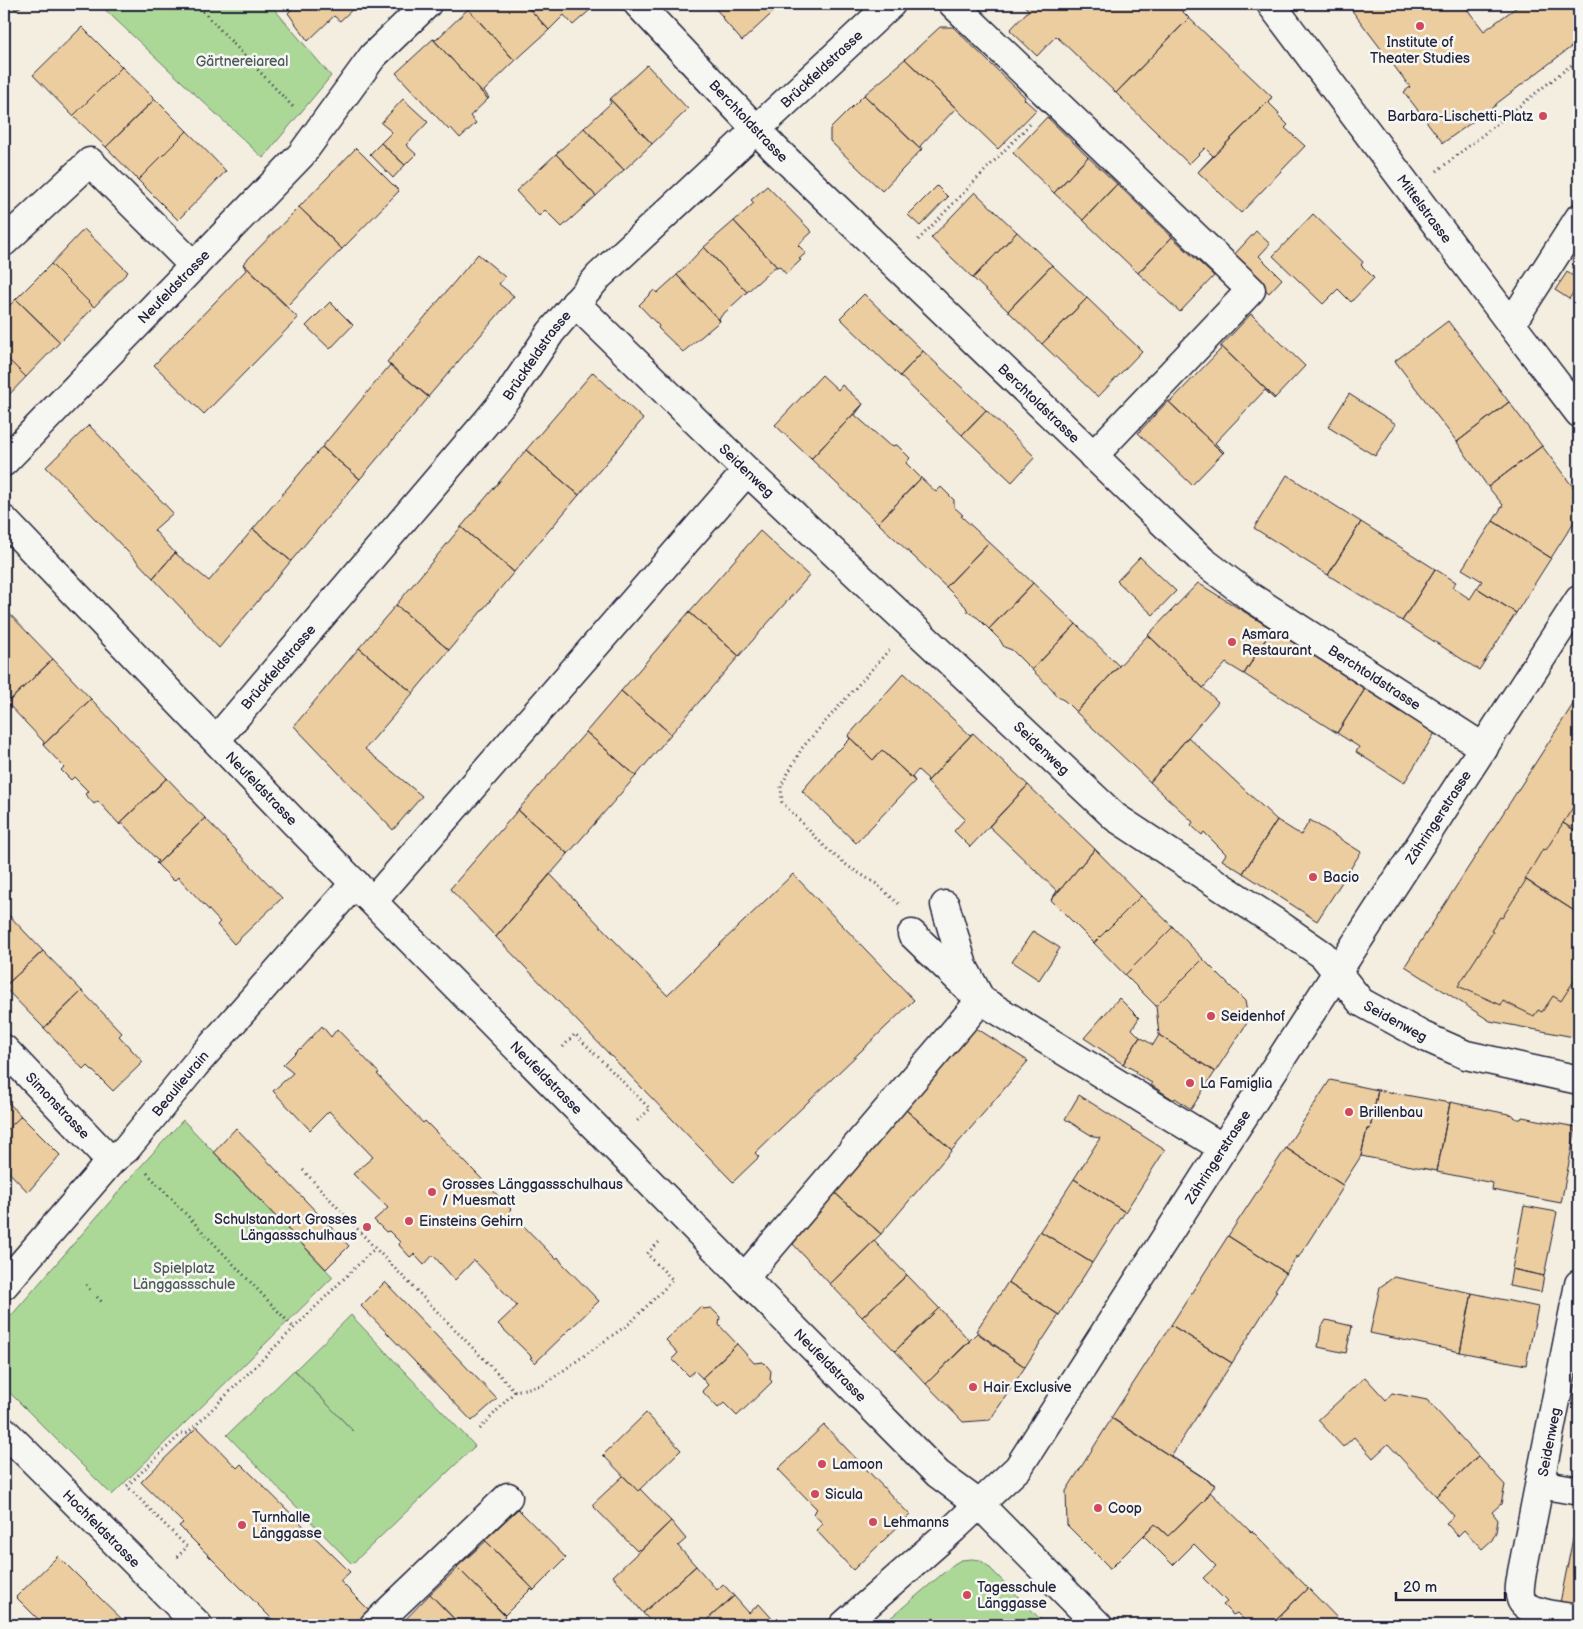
<svg xmlns="http://www.w3.org/2000/svg" width="1583" height="1629" viewBox="0 0 1583 1629" font-family="'Balsamiq Sans',sans-serif">
<style>
.green{fill:#acd897;stroke:#677d69}
.building{fill:#eccd9f;stroke:#22223b}
.lines{fill:none;stroke-linecap:round;stroke-linejoin:round}
.minor-casing{stroke:#22223b;stroke-width:31}
.path{stroke:#22223b;stroke-width:3;stroke-dasharray:1 4;stroke-linecap:butt}
.minor{stroke:#f6f6f2;stroke-width:28}
.poi-dot{fill:#d1495b;stroke:#f6f6f2;stroke-width:2}
.labels{text-anchor:middle;stroke-width:5;stroke-linejoin:round;paint-order:stroke}
.poi-label{font-size:14px;fill:#22223b;stroke:#f6f6f2;text-anchor:start}
.park-label{font-size:14px;fill:#4b5957;stroke:#f6f6f2}
.street-label{font-size:14px;fill:#22223b;stroke:#f6f6f2}
</style>
<rect width="100%" height="100%" fill="#f4eee1"/>
<filter id="ink" filterUnits="userSpaceOnUse"><feTurbulence type="fractalNoise" baseFrequency=".02" numOctaves="2"/><feDisplacementMap in="SourceGraphic" scale="10" xChannelSelector="R" yChannelSelector="G"/><feConvolveMatrix kernelMatrix="1 2 1 2 8 2 1 2 1" color-interpolation-filters="sRGB"/></filter>
<g filter="url(#ink)">
<path class="green" d="M99 4H270L331 76 263 158Z
M183 1120 333 1277 112 1495 4 1387V1324L141 1166Z
M351 1315 475 1446 352 1564 227 1435 294 1370 353 1431 295 1370Z
M972 1559 980 1560 988 1566 1046 1625H882L954 1564 961 1560Z"/>
<path class="building" d="M11 4H24L16 10Z
M297 4H354L356 6 340 21 334 16 308 41 288 13Z
M474 4H525L549 30 515 61 468 9Z
M525 4H584L590 10 573 25 564 15 549 30Z
M711 4H782L742 41 722 18 723 17Z
M1022 4H1175L1189 18 1116 93 1056 36 1037 56 1010 30 1029 10Z
M1347 4H1463L1484 31 1521 4H1579V41L1496 104V105L1443 143 1404 92 1410 87Z
M468 9 515 61 484 91 489 98 488 99 433 39 436 40Z
M1189 18 1272 97 1198 172 1213 156 1205 148 1189 164 1116 93Z
M82 27 122 67 73 116 33 75Z
M940 27H953L1025 97 1024 99 1036 110 998 149 905 59Z
M433 39 488 99 470 116 476 123 460 138 451 128 449 130 396 73Z
M905 59 956 108 920 146 922 149 921 150 864 95 893 71 892 70Z
M647 65 688 109 652 144 610 99Z
M122 67 155 99 106 147 73 116Z
M864 95 921 150 882 191 830 141V129Z
M1272 97 1268 102 1279 113 1278 115 1288 125 1285 128 1305 146 1241 213 1198 172Z
M155 99 187 131 138 180 106 147Z
M403 99 428 122 406 145 416 154 405 165 381 143 392 132 381 123Z
M610 99 652 144 624 170 584 128 611 103 609 100Z
M1047 117 1088 157 1054 193 1013 153Z
M584 128 624 170 596 196 556 154Z
M187 131 226 171 178 220 138 180Z
M381 143 405 165 393 178 370 154Z
M356 148 399 191 342 249 299 207Z
M556 154 596 196 562 227 545 210 539 216 516 191Z
M1088 157 1117 184 1083 220 1054 193Z
M1117 184 1172 237 1138 273 1083 220Z
M767 186 812 232 798 245 806 253 799 259 801 260 786 274 779 266 777 267 734 221 754 203 751 200Z
M937 186 948 197 920 226 908 215Z
M975 192 1017 232 973 278 931 238Z
M299 207 342 249 287 306 243 264Z
M1313 214 1363 262 1361 265 1374 278 1351 302 1338 289 1323 304 1273 256Z
M734 221 777 267H775L747 292 704 247Z
M84 229 128 272 94 307 51 264Z
M1256 231 1270 244 1259 256 1282 279 1269 293 1232 257Z
M1017 232 1052 265 1008 311 973 278Z
M1172 237 1214 276 1180 312 1138 273Z
M704 247 747 292 719 318 720 321 677 275Z
M478 254 505 277 499 284 514 296 428 397 387 362Z
M51 264 94 307 60 342 16 299Z
M243 264 298 318 204 414 154 365 246 270Z
M1052 265 1087 298 1042 344 1008 311Z
M1567 272 1579 280V284L1569 299 1555 290Z
M677 275 720 321 683 352 658 328 659 326 639 305 654 290 657 293Z
M864 294 923 351 900 376 840 318Z
M1087 298 1142 351 1098 397 1042 344Z
M16 299 60 342 26 377 4 355V311Z
M330 302 353 325 330 349 306 326Z
M1251 314 1305 366 1275 398 1221 346Z
M1448 321 1509 402 1457 442 1395 361Z
M1221 346 1275 398 1274 399 1265 390 1215 443 1224 452 1223 453 1168 401H1171L1221 349Z
M923 351 986 410 962 435 900 376Z
M4 355 26 377 4 400Z
M390 365 429 397 360 479 322 447Z
M593 372 643 419 579 495 526 450Z
M822 375 838 390 842 385 863 404 811 459 775 425Z
M1349 394 1396 424 1375 456 1328 427Z
M1168 401 1223 453 1192 485 1138 433Z
M1509 402 1542 446 1488 487 1457 442Z
M863 404 855 415 890 446 897 445 910 458 906 463 921 478 878 523 811 459Z
M986 410 1035 457 1012 482 962 435Z
M89 425 173 513 154 530 175 553 153 578 46 467Z
M1542 446 1579 495V514L1551 558 1493 521 1503 505 1488 487Z
M322 447 360 479 291 561 253 529Z
M526 450 579 495 514 572 461 527Z
M1287 475 1361 522 1328 575 1254 528Z
M921 478 936 492 941 487 954 500V507L963 515 961 516 989 542 946 587 878 523Z
M1493 521 1551 558 1516 613 1477 588 1482 581 1462 569Z
M1361 522 1435 569 1402 621 1328 575Z
M461 527 514 572 449 650 396 605Z
M253 529 291 561 219 648 153 578 175 553 209 581Z
M760 531 809 576 739 656 689 612Z
M989 542 1033 583 989 629 978 618 968 612 966 607 946 587Z
M1140 557 1176 591 1153 615 1117 581Z
M1435 569 1456 582 1452 587 1470 599 1477 588 1516 613 1479 670 1402 621Z
M1033 583 1076 624 1032 670 1012 650 1004 647 1000 640 989 629Z
M1198 583 1272 629 1244 674 1226 663 1203 688 1148 635Z
M396 605 449 650 413 693 359 648Z
M4 608 53 659 5 705 4 704Z
M689 612 739 656 671 734 621 691Z
M1076 624 1119 666 1076 712 1065 701 1055 695 1053 690 1032 670Z
M1272 629 1365 689 1337 733 1244 674Z
M1148 635 1218 702 1150 782 1076 712Z
M359 648 413 693 365 749 422 796 393 830 294 726Z
M53 659 91 699 43 745 44 742 8 704 6 706 5 705Z
M904 673 970 735 973 733 927 782 928 779 918 770 912 777 915 781 882 750 873 760 848 736Z
M1365 689 1435 733 1404 783 1356 752 1359 747 1337 733Z
M621 691 671 734 636 776 586 732Z
M1579 695V1038L1490 1021 1405 966Z
M91 699 167 778 119 824 98 801 94 804 85 794 88 791 74 777 71 780 61 770 64 767 43 745Z
M586 732 636 776 568 854 518 810Z
M973 733 1028 785 970 847 954 831 965 819 927 782Z
M848 736 873 760 882 750 915 781 856 843 802 791 837 750 838 751 850 739Z
M1188 737 1277 820 1243 873 1222 860 1226 854 1204 832 1202 835 1191 825 1193 822 1150 782Z
M167 778 205 818 157 864 156 863 158 861 122 823 120 825 119 824Z
M1028 785 1095 849 1051 900 1057 891 989 826Z
M1579 798V833L1563 823Z
M518 810 568 854 496 937 450 889Z
M205 818 282 898 234 944 217 925 220 922 178 877 174 881 157 864Z
M1277 820 1301 835 1310 820 1361 852 1317 921 1243 873Z
M1563 823 1579 833V914L1525 879 1543 849 1546 850Z
M1095 849 1141 896 1094 943 1051 900Z
M550 874 667 995 793 874 914 1000 755 1153 759 1157 733 1182 496 937Z
M1526 880 1579 914V973L1561 1001 1553 996 1542 1012 1538 1010 1534 1016 1503 1001 1501 1005 1458 986 1493 932 1491 931 1500 917 1502 918Z
M1141 896 1173 927 1125 975 1094 943Z
M4 910 43 951 4 987Z
M1173 927 1203 959 1156 1006 1125 975Z
M1033 931 1060 948 1039 980 1012 962Z
M43 951 82 991 44 1028 4 987Z
M1203 959 1245 1001 1247 1012V1023L1215 1072 1159 1035 1156 1006Z
M82 991 122 1033 119 1036 143 1062 113 1091 88 1066 84 1070 44 1028Z
M1119 998 1139 1018 1132 1029 1140 1037 1123 1064 1084 1038Z
M322 1026 331 1037 337 1029 379 1073 377 1074 423 1123 425 1121 430 1126 511 1209 509 1211 556 1259 558 1257 562 1263 599 1301 535 1363 530 1358 532 1357 498 1324 517 1306 474 1260 455 1280 433 1255 424 1265 414 1254 410 1257 399 1245 400 1242 389 1231 386 1232 374 1220 388 1208 353 1174 373 1157 329 1111 310 1130 273 1091 293 1073 283 1065 300 1048 301 1049Z
M976 1028 1028 1061 952 1150 906 1110Z
M1159 1035 1215 1072 1191 1109 1175 1098 1174 1100 1151 1085 1152 1083 1135 1073 1136 1071 1123 1064 1140 1037 1153 1045Z
M1330 1080 1378 1090 1370 1129H1367L1361 1156 1343 1184 1344 1186 1286 1148Z
M1378 1090 1450 1103 1437 1171 1361 1156 1367 1129H1370Z
M1079 1095 1165 1150 1125 1212 1074 1179 1100 1138 1094 1137 1065 1119Z
M4 1098 9 1103 4 1108Z
M1450 1102 1513 1115V1117L1517 1119H1521L1522 1117 1576 1127 1561 1203 1492 1190 1493 1183 1437 1172Z
M9 1103 21 1116 4 1133V1108Z
M906 1110 952 1150 881 1234 835 1193Z
M21 1116 60 1155 28 1192 4 1167V1133Z
M236 1128 349 1246 326 1269 214 1152Z
M1286 1148 1344 1186 1298 1258 1297 1256 1286 1273 1228 1236Z
M1074 1179 1125 1212 1092 1263 1040 1231Z
M835 1193 881 1234 830 1284 793 1244Z
M1524 1206 1557 1212 1544 1276 1512 1269Z
M1040 1231 1092 1263 1059 1315 1008 1282Z
M1228 1236 1286 1273 1275 1290 1277 1291 1232 1363 1171 1325Z
M874 1241 907 1275 862 1317 830 1284Z
M1512 1269 1544 1276 1541 1292 1509 1286Z
M907 1275 939 1308 895 1351 862 1317Z
M1394 1277 1472 1293 1460 1352 1370 1333 1380 1287Z
M385 1282 497 1399 472 1421 361 1306Z
M1008 1282 1059 1315 1025 1367 976 1331Z
M1472 1293 1538 1307 1526 1365 1460 1352Z
M701 1306 703 1309 711 1308 720 1317 719 1325 737 1344 702 1378 695 1371 689 1376 672 1359 678 1353 666 1340Z
M939 1308 970 1341 926 1384 895 1351Z
M1326 1320 1352 1326 1346 1353 1318 1347 1321 1328Z
M1171 1325 1232 1363 1171 1456 1215 1485 1111 1418Z
M977 1333 1025 1367 990 1420 963 1422 926 1384Z
M737 1344 754 1363 763 1362 767 1366 771 1371 770 1379 772 1382 737 1416 724 1403 718 1408 702 1391 708 1385 702 1378Z
M1365 1377 1386 1400 1392 1393 1427 1400 1478 1456 1436 1496 1388 1444 1373 1458 1354 1437 1343 1447 1318 1420Z
M646 1413 681 1450 638 1491 603 1455Z
M1112 1418 1215 1485 1205 1500 1168 1536 1155 1524 1109 1570V1567L1067 1525 1066 1491Z
M824 1425 910 1515 853 1570 816 1530 823 1524 813 1513 817 1509 778 1469Z
M197 1427 237 1468 241 1464 350 1572 340 1581 370 1611 356 1625H278L179 1526 183 1523 141 1482Z
M1478 1456 1505 1485 1501 1504 1492 1512 1498 1520 1496 1532 1492 1540 1482 1549 1464 1530 1458 1536 1446 1523 1454 1516 1436 1496Z
M623 1476 638 1491 640 1489 671 1521 640 1551 639 1549 637 1551 592 1505Z
M1210 1492 1251 1532 1252 1531 1308 1588 1270 1625H1249L1237 1613 1233 1615 1223 1605 1227 1602 1203 1578 1216 1566 1194 1544 1173 1565 1144 1536 1155 1524 1168 1536 1205 1500Z
M518 1509 566 1558 534 1590 485 1540Z
M671 1521 686 1539 678 1546 696 1566 643 1613 613 1576Z
M1573 1538 1579 1539V1606L1560 1603Z
M486 1541 534 1590 533 1591 531 1589 505 1615 457 1567Z
M58 1556 100 1598 128 1625H44L16 1597Z
M696 1566 717 1590 723 1584 734 1596 701 1625H654L643 1613Z
M458 1568 505 1616 495 1625H460L430 1594Z
M1308 1588 1344 1625H1270Z
M430 1594 460 1625H406L403 1622Z
M734 1596 749 1613 759 1604 776 1623 773 1625H701Z"/>
<g class="lines">
<g class="minor-casing">
<g id="minor">
<path id="s1" d="M638 4 774 148 1203 561 1249 596 1484 748"/>
<path d="M953 4 1251 290 1093 456"/>
<path id="s2" d="M1271 4 1511 324 1579 413"/>
<path d="M4 242 90 162 194 266"/>
<path id="s3" d="M575 303 747 471 1115 817 1278 924 1323 955 1361 1002 1423 1036 1466 1055 1579 1080"/>
<path d="M1511 324 1579 218"/>
<path id="s4" d="M4 462 301 155 373 56 427 4"/>
<path id="s5" d="M4 520 295 823 938 1474 980 1505 1098 1625"/>
<path id="s6" d="M216 740 489 419 507 397 551 332 599 276 891 4"/>
<path d="M373 901 747 471"/>
<path d="M945 905 963 966 981 1000"/>
<path d="M912 934 969 989"/>
<path id="s7" d="M4 1049 111 1161"/>
<path d="M744 1278 981 1000 1223 1148"/>
<path d="M1579 1284 1522 1572C1521 1580 1518 1591 1521 1599 1526 1614 1565 1617 1579 1619"/>
<path id="s8" d="M4 1285 111 1161 126 1149 195 1065 355 883"/>
<path id="s9" d="M4 1431 198 1625"/>
<path d="M1540 1484 1579 1491"/>
<path d="M374 1625 508 1497"/>
<path id="s10" d="M844 1625 954 1528 1018 1468 1223 1148 1579 600"/>
</g>
</g>
<path class="path" d="M196 4 294 108
M1437 171 1579 59
M918 240 1030 124
M889 650 802 748 781 786 782 802 829 851 849 867 875 883 899 904
M563 1047 575 1034 650 1109 636 1122
M303 1170 375 1248 515 1391 543 1385 630 1323 673 1280 647 1254 661 1240
M147 1173 293 1327
M86 1285 90 1290
M97 1297 103 1303
M480 1429 515 1391
M177 1557 187 1547 127 1486 181 1434 187 1433 194 1427 375 1248"/>
<use href="#minor" class="minor"/>
</g>
</g>
<g class="poi-dot">
<circle cx="1420" cy="26" r="5"/>
<circle cx="1543" cy="116" r="5"/>
<circle cx="1232" cy="642" r="5"/>
<circle cx="1313" cy="877" r="5"/>
<circle cx="1211" cy="1016" r="5"/>
<circle cx="1190" cy="1083" r="5"/>
<circle cx="1349" cy="1112" r="5"/>
<circle cx="432" cy="1192" r="5"/>
<circle cx="409" cy="1221" r="5"/>
<circle cx="367" cy="1227" r="5"/>
<circle cx="973" cy="1387" r="5"/>
<circle cx="822" cy="1464" r="5"/>
<circle cx="815" cy="1494" r="5"/>
<circle cx="1098" cy="1508" r="5"/>
<circle cx="873" cy="1522" r="5"/>
<circle cx="242" cy="1525" r="5"/>
<circle cx="967" cy="1595" r="5"/>
</g>
<g class="labels">
<g class="poi-label">
<text x="1420" y="47" text-anchor="middle">Institute of<tspan x="1420" dy="16">Theater Studies</tspan></text>
<text x="1533" y="121" text-anchor="end">Barbara-Lischetti-Platz</text>
<text x="1242" y="639">Asmara<tspan x="1242" dy="16">Restaurant</tspan></text>
<text x="1323" y="882">Bacio</text>
<text x="1221" y="1021">Seidenhof</text>
<text x="1200" y="1088">La Famiglia</text>
<text x="1359" y="1117">Brillenbau</text>
<text x="442" y="1189">Grosses Länggassschulhaus<tspan x="442" dy="16">/ Muesmatt</tspan></text>
<text x="357" y="1224" text-anchor="end">Schulstandort Grosses<tspan x="357" dy="16">Längassschulhaus</tspan></text>
<text x="419" y="1226">Einsteins Gehirn</text>
<text x="983" y="1392">Hair Exclusive</text>
<text x="832" y="1469">Lamoon</text>
<text x="825" y="1499">Sicula</text>
<text x="1108" y="1513">Coop</text>
<text x="252" y="1522">Turnhalle<tspan x="252" dy="16">Länggasse</tspan></text>
<text x="883" y="1527">Lehmanns</text>
<text x="977" y="1592">Tagesschule<tspan x="977" dy="16">Länggasse</tspan></text>
</g>
<g class="park-label">
<text x="242" y="66">Gärtnereiareal</text>
<text x="184" y="1273">Spielplatz<tspan x="184" dy="16">Länggassschule</tspan></text>
</g>
<g class="street-label">
<text dy="5" stroke="none"><textPath href="#s6" startOffset="906">Brückfeldstrasse</textPath></text>
<text dy="5" stroke="none"><textPath href="#s1" startOffset="161">Berchtoldstrasse</textPath></text>
<text dy="5" stroke="none"><textPath href="#s2" startOffset="256">Mittelstrasse</textPath></text>
<text dy="5" stroke="none"><textPath href="#s4" startOffset="244">Neufeldstrasse</textPath></text>
<text dy="5" stroke="none"><textPath href="#s6" startOffset="501">Brückfeldstrasse</textPath></text>
<text dy="5" stroke="none"><textPath href="#s1" startOffset="566">Berchtoldstrasse</textPath></text>
<text dy="5" stroke="none"><textPath href="#s3" startOffset="240">Seidenweg</textPath></text>
<text dy="5" stroke="none"><textPath href="#s6" startOffset="96">Brückfeldstrasse</textPath></text>
<text dy="5" stroke="none"><textPath href="#s1" startOffset="1001">Berchtoldstrasse</textPath></text>
<text dy="5" stroke="none"><textPath href="#s3" startOffset="645">Seidenweg</textPath></text>
<text dy="5" stroke="none"><textPath href="#s5" startOffset="372">Neufeldstrasse</textPath></text>
<text dy="5" stroke="none"><textPath href="#s10" startOffset="1009">Zähringerstrasse</textPath></text>
<text dy="5" stroke="none"><textPath href="#s3" startOffset="1095">Seidenweg</textPath></text>
<text dy="5" stroke="none"><textPath href="#s5" startOffset="778">Neufeldstrasse</textPath></text>
<text dy="5" stroke="none"><textPath href="#s8" startOffset="268">Beaulieurain</textPath></text>
<text dy="5" stroke="none"><textPath href="#s7" startOffset="78">Simonstrasse</textPath></text>
<text dy="5" stroke="none"><textPath href="#s10" startOffset="604">Zähringerstrasse</textPath></text>
<text dy="5" stroke="none"><textPath href="#s5" startOffset="1182">Neufeldstrasse</textPath></text>
<text transform="translate(1549 1442) rotate(-79)" y="5">Seidenweg</text>
<text dy="5" stroke="none"><textPath href="#s9" startOffset="138">Hochfeldstrasse</textPath></text>
</g>
</g>
<rect width="1583" height="1629" fill="none" stroke="#f6f6f2" stroke-width="20"/>
<rect x="10" y="10" width="1563" height="1609" fill="none" stroke="#22223b" stroke-width="2" filter="url(#ink)"/>
<path d="M1396 1592v8h109v-8" fill="none" stroke="#22223b" stroke-width="2.5"/>
<text x="1403" y="1592" font-size="15" fill="#22223b" stroke="#f6f6f2" stroke-width="4" paint-order="stroke">20 m</text>
</svg>
